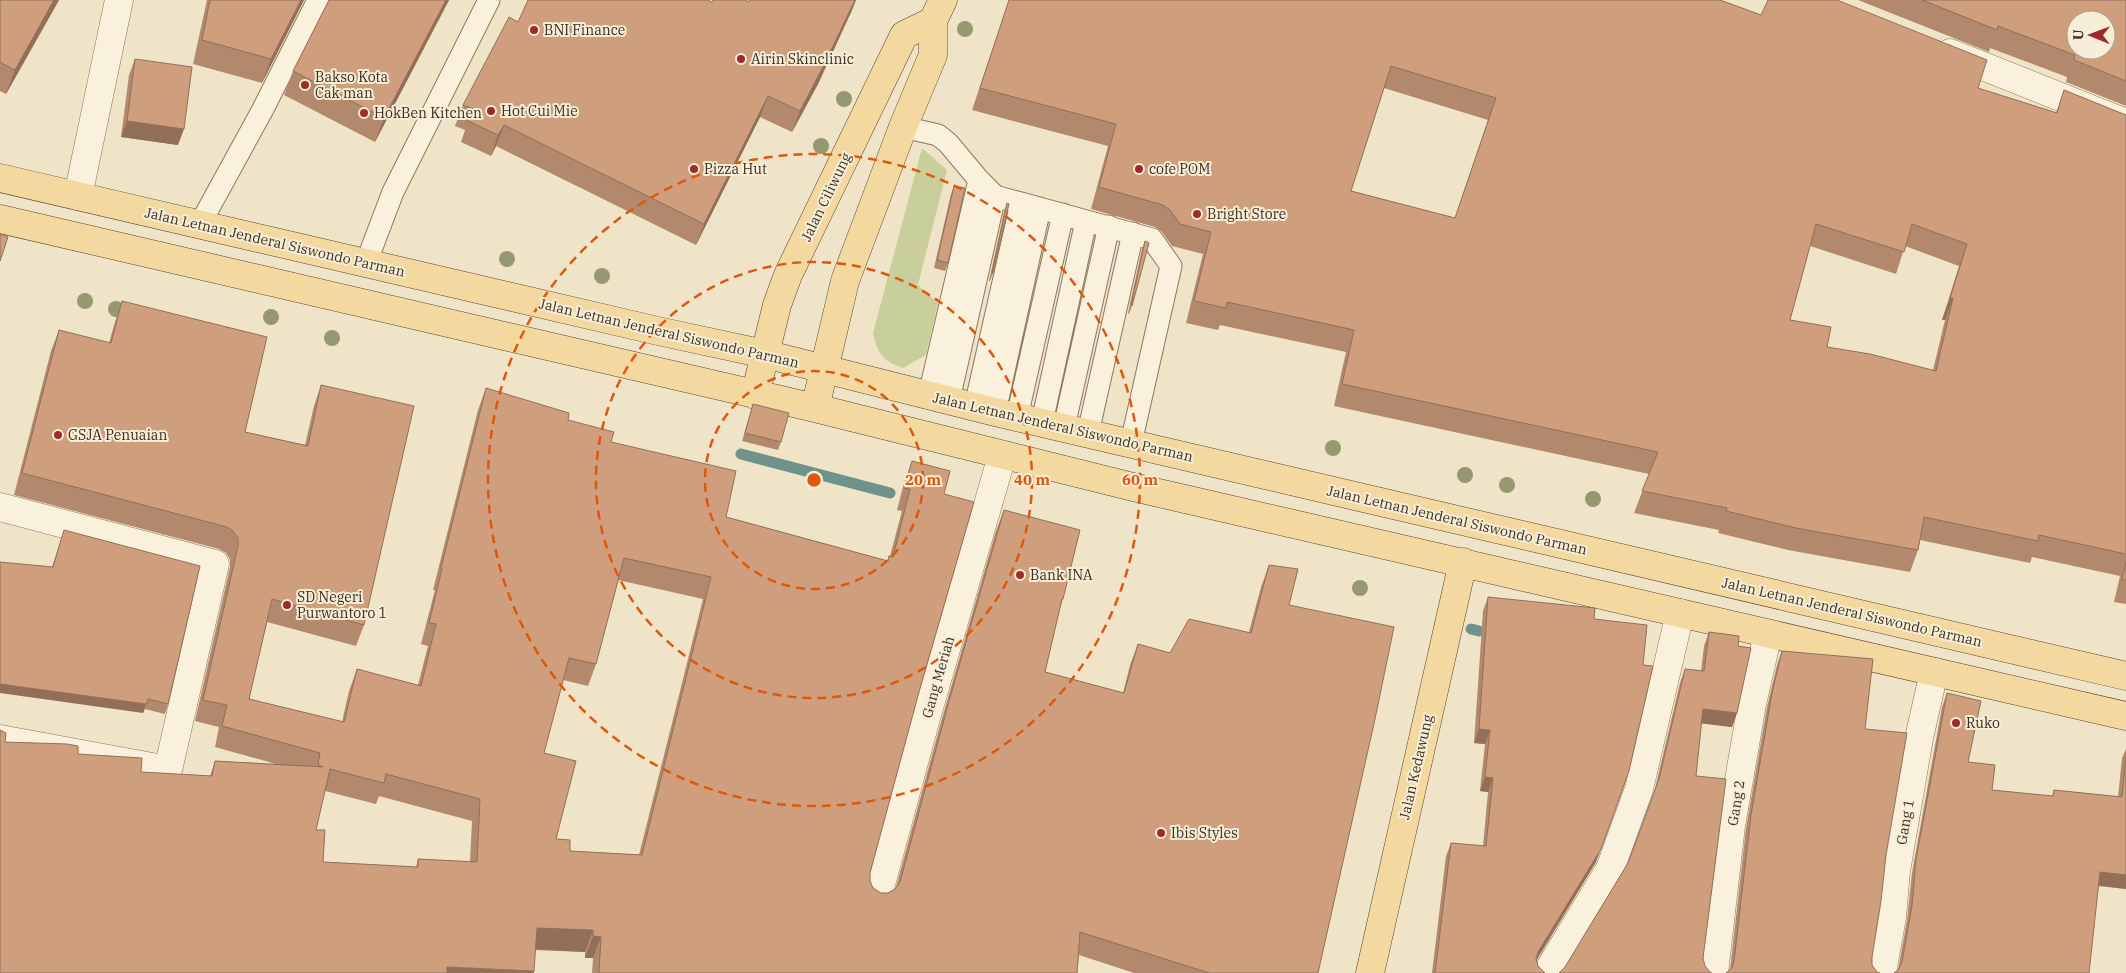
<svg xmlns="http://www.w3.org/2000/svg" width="2126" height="973" viewBox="0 0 2126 973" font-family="'IBM Plex Serif',serif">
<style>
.green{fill:#c9cf9b}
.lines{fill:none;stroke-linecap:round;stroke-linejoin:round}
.stream{stroke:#6f938a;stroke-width:11}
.lane-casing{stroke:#8d765c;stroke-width:23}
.street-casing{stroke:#8d765c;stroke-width:29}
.primary-casing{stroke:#5b4430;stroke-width:29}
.lane{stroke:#faf1dc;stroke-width:21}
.street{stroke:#faf1dc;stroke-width:28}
.primary{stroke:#f3d9a0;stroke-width:28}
.tree{fill:#96986f}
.wall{fill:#b2896c;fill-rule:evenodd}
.shaded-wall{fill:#916f58}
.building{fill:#cf9f7d;stroke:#916f58;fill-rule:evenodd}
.ring{fill:none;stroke:#df570d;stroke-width:2.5;stroke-dasharray:9 6}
.poi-dot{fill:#9e2a2b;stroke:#f7eed8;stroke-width:2}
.labels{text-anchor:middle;stroke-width:4;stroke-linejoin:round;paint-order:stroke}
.poi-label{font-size:14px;fill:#3d2e20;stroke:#f7eed8;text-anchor:start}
.street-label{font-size:14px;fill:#3d2e20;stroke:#f7eed8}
.centre{fill:#df570d;stroke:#f7eed8;stroke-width:2.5}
.ring-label{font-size:15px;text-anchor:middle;font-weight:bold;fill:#df570d;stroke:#f7eed8;stroke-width:4;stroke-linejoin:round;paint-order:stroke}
</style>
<rect width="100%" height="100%" fill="#f0e4c8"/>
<path class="green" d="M922 148 947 170 918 285 938 303 926 355 903 368C882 361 878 354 873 333Z"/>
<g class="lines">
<path class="stream" d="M741 454 890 493
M1471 629 1479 631"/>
<g class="lane-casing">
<path id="lane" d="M903 127 938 135 948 143 979 180 995 196 1152 239 1171 266 1131 443
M200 224 263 109 318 0
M366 263 393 192 489 0
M929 395 979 180
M949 400 995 196
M975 406 1021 203
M995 412 1040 208
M1017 417 1063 214
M1042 422 1086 221
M1064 427 1109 226
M1088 433 1133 233"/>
</g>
<g class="street-casing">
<path id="street" d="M1950 53 2126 123
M78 196 119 0
M0 507 215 564 168 770 0 739
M877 899 926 718 1002 456
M1547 973 1610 869 1639 789 1680 613
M1714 973 1731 826 1752 704 1768 634
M1882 973 1892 917 1896 871 1919 738 1934 672"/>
</g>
<g class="primary-casing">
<path id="primary" d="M0 178 658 331 765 354 995 412 2126 676
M0 219 815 408 1133 487 2126 716
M755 395 777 305 788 275 904 35 933 21
M815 408 845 281 903 127 933 55V21L943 0
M1370 973 1463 562"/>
</g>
<use href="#lane" class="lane"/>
<use href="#street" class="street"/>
<use href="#primary" class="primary"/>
</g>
<g class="tree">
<circle cx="965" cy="29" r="8"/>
<circle cx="844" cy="99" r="8"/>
<circle cx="821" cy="146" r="8"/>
<circle cx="507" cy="259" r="8"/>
<circle cx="602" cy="276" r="8"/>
<circle cx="85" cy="301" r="8"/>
<circle cx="116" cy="309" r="8"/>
<circle cx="271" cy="317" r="8"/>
<circle cx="332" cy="338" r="8"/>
<circle cx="1333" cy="448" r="8"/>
<circle cx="1465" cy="475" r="8"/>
<circle cx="1507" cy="485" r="8"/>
<circle cx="1593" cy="499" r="8"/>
<circle cx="1360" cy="588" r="8"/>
</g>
<path class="wall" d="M0 0H59L6 94 0 91Z
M207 0H304L262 83 193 64Z
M329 0H449L375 142 284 95 293 71Z
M750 0H856L852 10 818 84 792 132 760 117 696 245 496 146 491 156 461 142 465 130 455 126 463 105 518 22 712 2H749Z
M1009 0H1720L1761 15 1978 88 2056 113 2064 90 2126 115V604L2114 602 2120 576 2032 557 2030 563 1920 540 1918 550 1910 572 1788 550 1718 533 1719 530 1634 513 1649 474 1334 406 1346 352 1220 325 1218 330 1186 323 1203 254 1172 246 1162 232 1155 227 1091 209 1108 146 972 110ZM1384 88 1488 120 1455 218 1351 191ZM1810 246 1896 274 1905 246 1959 266 1942 320H1945L1933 370 1827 347 1790 320Z
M1858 0H2126V106L2066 82 2067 77 1990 48 1989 52Z
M135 59 178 145 121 137 129 75Z
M954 186 948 263 945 271 934 268 951 194Z
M1007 203 993 273 990 281H989L1004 212Z
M1145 241 1132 306 1129 314 1128 313 1142 249Z
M122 301 245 432 305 445 314 406 321 385 364 625 356 646 267 622 249 699 342 722 349 691 357 669 418 685 428 646 421 644 435 590H433L478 410 486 388 568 420 611 442 726 517 888 561 889 556H890L902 511 897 510 904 483 912 461 944 494 919 692 870 873V881L873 888 881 893H888L895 889 896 887 941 722 996 531 1004 510 1063 599 1059 612 1045 672 1123 693 1130 665 1138 644 1170 653 1249 632 1261 587 1269 565 1289 605 1318 973H1134L1079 955 1077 973H592L593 958H585V952L535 950 5 742 78 754 141 772 210 776 215 761 276 764 215 747 219 727 195 721 230 567V559L226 553 219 549 14 495 51 351 59 330 109 343 115 322ZM618 580 703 599 639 855 570 851 556 839 544 753 563 680 588 686 596 664ZM325 791 376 804 379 796 472 821 470 862 418 859 416 867 323 862 316 830Z
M753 404 781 442 778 450 742 441Z
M64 530 168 704 165 714 145 709 143 713 52 567Z
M1488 597 1594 619 1596 862 1537 960 1538 966 1545 973H1432L1446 856 1451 843 1483 846 1488 792 1480 791 1485 744 1474 743 1483 611Z
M1709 632 1738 646 1737 713 1732 727 1701 723 1696 776 1565 967 1628 863 1654 793 1680 683 1685 669 1701 671 1704 646Z
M1782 651 1865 729 1886 855 1872 957V965L1877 972 1730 970 1746 828 1767 707 1777 665Z
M1947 693 1968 762 1992 790 2052 796 2054 790 2118 797 2122 758 2126 749V889L2098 886 1898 970 1907 920 1912 873 1942 707Z"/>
<path class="shaded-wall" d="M54 0H59L6 94 15 70Z
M301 0H304L262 83 271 59Z
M446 0H449L375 142 384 118Z
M855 0H856L852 10 818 84 792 132 800 111Z
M768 96 760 117 696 245 704 224Z
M127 121 184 129 178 145 121 137Z
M504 125 496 146 491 156 498 135Z
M1950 298H1953L1945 320H1942Z
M0 684 146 704 143 713 0 693Z
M1703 709 1737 713 1732 727 1698 723Z
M1479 729 1490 730 1485 744 1474 743Z
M1485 777 1493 778 1488 792 1480 791Z
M1601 849 1596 862 1533 965 1538 952Z
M2100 872 2126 875V889L2095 885Z
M537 928 593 930 585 952 529 949Z
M593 936 601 937 593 958H585Z
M447 967 534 971V973H445Z"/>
<path class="building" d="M0 0H54L15 70 0 62Z
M210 0H301L271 59 202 40Z
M329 0H446L384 118 293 71Z
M528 0H708L712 2 713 0H746L749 2 750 0H855L825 63 800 111 768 96 704 224 504 125 498 135 468 121 473 109 463 105 509 17 518 22Z
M1009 0H1720L1761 15 1768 0H1837L1987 60 1978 88 2057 113 2064 90 2126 115V554L2039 535 2038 541 1924 517 1918 550 1796 528 1726 511 1727 508 1642 491 1658 452 1342 384 1354 330 1227 302 1226 308 1194 301 1211 232 1180 224 1170 210 1163 205 1099 187 1116 124 980 88ZM1391 66 1496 98 1455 218 1351 191ZM1816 224 1904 252 1912 224 1967 244 1950 298H1953L1936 371 1870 354 1827 347 1831 327 1790 320Z
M1922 0H2126V81L2074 60 2075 55 1998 26 1997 30ZM2076 20H2106V50H2076Z
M135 59 192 67 184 129 127 121Z
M954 186 965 188 948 263 937 260Z
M1007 203 1009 204 993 273H992Z
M0 234 8 237 0 261Z
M1145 241 1149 243 1132 306 1131 305Z
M122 301 267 337 245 432 308 446 321 385 414 406 364 625 272 599 249 699 344 722 357 669 421 686 436 624 429 623 442 569 441 568 486 388 569 413 568 420 614 432 611 442 736 471 726 517 888 561 889 556 893 557 910 489 904 488 912 461 950 471 944 494 974 502 919 692 870 873V881L873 888 881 893H888L895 889 900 882 949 701 1004 510 1080 530 1063 599H1062L1045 672 1124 693 1138 644 1170 653 1189 619 1251 633 1269 565 1298 569 1289 605 1394 627 1375 719 1318 973H1209L1080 932 1077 973H599L601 937 593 936V930L537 928 534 971 447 967V973H0V730L6 733 5 742 67 744 78 746V754L142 758 141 772 212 776 215 761 323 767 318 765 320 753 222 726 227 705 203 700 238 546V538L233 531 227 527 22 473 59 330 111 343ZM624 558 711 577 642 855 570 851V840L556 839 576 761 544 753 569 658 596 664ZM330 769 384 783 386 774 480 799 477 862 418 859V867L323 862 325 830H316Z
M753 404 789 413 781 442 745 433Z
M64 530 200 566 168 704 148 699 146 704 0 684V562L53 567Z
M2126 562V580H2122Z
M1488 597 1595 608 1594 619 1647 625 1643 665 1653 666 1629 771 1601 849 1538 952 1536 959 1538 966 1545 973H1435L1451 843 1486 846 1493 778 1485 777 1490 730 1479 729Z
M1709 632 1739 636 1738 646 1751 648 1737 713 1703 709 1696 776 1726 779 1703 958 1705 966 1710 972 1712 973H1559L1565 967 1628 863 1659 779 1685 669 1704 671Z
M1782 651 1873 659 1865 729 1907 733 1886 855 1881 901 1872 957V965L1877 972 1880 973H1726L1732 968 1734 961 1751 815 1772 693Z
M1947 693 1981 701 1968 762 1995 765 1992 790 2053 796 2054 790 2122 797 2126 757V875L2100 872 2089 973H1894L1899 969 1902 962 1912 906 1916 859Z"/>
<g class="ring">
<circle cx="814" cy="480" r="109"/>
<circle cx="814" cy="480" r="218"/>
<circle cx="814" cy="480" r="326"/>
</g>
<g class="poi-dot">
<circle cx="534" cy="30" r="5"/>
<circle cx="741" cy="59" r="5"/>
<circle cx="305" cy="85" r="5"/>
<circle cx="491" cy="111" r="5"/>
<circle cx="364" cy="113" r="5"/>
<circle cx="694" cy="169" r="5"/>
<circle cx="1139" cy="169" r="5"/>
<circle cx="1197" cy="214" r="5"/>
<circle cx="58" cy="435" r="5"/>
<circle cx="1020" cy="575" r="5"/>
<circle cx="287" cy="605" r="5"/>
<circle cx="1956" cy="723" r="5"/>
<circle cx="1161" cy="833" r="5"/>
</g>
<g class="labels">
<g class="poi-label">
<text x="544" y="35">BNI Finance</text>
<text x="751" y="64">Airin Skinclinic</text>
<text x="315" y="82">Bakso Kota<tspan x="315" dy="16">Cak man</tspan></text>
<text x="501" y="116">Hot Cui Mie</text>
<text x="374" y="118">HokBen Kitchen</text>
<text x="704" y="174">Pizza Hut</text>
<text x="1149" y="174">cofe POM</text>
<text x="1207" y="219">Bright Store</text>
<text x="68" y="440">GSJA Penuaian</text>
<text x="1030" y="580">Bank INA</text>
<text x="297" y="602">SD Negeri<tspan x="297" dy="16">Purwantoro 1</tspan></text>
<text x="1966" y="728">Ruko</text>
<text x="1171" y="838">Ibis Styles</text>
</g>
<g class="street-label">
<text transform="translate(826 197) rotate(-64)" y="5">Jalan Ciliwung</text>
<text transform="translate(275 242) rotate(13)" y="5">Jalan Letnan Jenderal Siswondo Parman</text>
<text transform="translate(669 333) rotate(13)" y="5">Jalan Letnan Jenderal Siswondo Parman</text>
<text transform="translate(1063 427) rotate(13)" y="5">Jalan Letnan Jenderal Siswondo Parman</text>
<text transform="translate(1457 520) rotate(13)" y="5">Jalan Letnan Jenderal Siswondo Parman</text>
<text transform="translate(1852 612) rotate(13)" y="5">Jalan Letnan Jenderal Siswondo Parman</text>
<text transform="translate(938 677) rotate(-74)" y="5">Gang Meriah</text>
<text transform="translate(1416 767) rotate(-77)" y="5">Jalan Kedawung</text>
<text transform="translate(1736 803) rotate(-81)" y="5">Gang 2</text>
<text transform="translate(1905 822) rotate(-80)" y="5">Gang 1</text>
</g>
</g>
<circle cx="814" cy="480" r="8" class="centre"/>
<g class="ring-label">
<text x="923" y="485">20 m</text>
<text x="1032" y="485">40 m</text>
<text x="1140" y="485">60 m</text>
</g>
<g transform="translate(2091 35) rotate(271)"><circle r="24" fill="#f7eed8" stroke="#ada18e"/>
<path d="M0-4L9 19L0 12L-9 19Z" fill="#9e2a2b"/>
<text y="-8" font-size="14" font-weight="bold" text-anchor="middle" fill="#3d2e20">U</text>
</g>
</svg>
